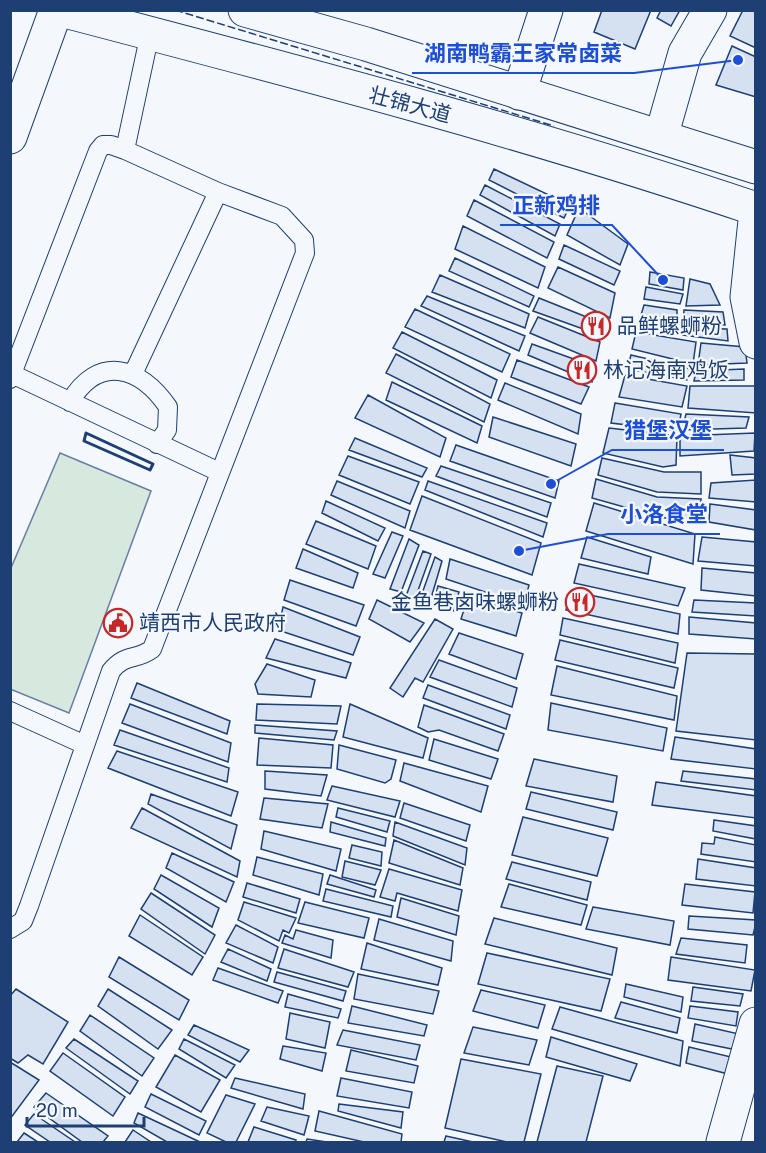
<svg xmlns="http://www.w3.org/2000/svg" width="766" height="1153" viewBox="0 0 766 1153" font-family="'Public Sans','Noto Sans SC',sans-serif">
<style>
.green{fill:#d7e8df;stroke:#687fa3;stroke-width:1.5}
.building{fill:#d5e0f0;stroke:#1d3f73;stroke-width:1.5}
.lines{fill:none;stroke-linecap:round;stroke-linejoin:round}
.service-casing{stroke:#1d3f73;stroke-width:20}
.minor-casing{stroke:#1d3f73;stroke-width:35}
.primary-casing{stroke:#1d3f73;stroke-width:35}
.service{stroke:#f4f7fb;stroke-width:18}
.minor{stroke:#f4f7fb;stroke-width:33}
.primary{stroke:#f4f7fb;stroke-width:33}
.fence{stroke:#1d3f73;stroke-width:1.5;stroke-dasharray:8 3;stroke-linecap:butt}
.wall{stroke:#1d3f73;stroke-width:3}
.labels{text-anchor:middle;stroke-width:4.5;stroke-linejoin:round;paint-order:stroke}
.street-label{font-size:21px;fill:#1d3f73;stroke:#f4f7fb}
.poi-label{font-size:21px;fill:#1d3f73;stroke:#f4f7fb;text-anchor:start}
.leader{fill:none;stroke:#1d4ed8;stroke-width:2}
.callout-dot{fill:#1d4ed8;stroke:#f4f7fb;stroke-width:2}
.callout-label{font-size:22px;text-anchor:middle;font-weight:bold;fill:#1d4ed8;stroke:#f4f7fb;stroke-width:4.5;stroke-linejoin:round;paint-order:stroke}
</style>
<rect width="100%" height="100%" fill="#f4f7fb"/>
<path class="green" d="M60 453 151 491 69 713 10 689 11 568Z"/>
<path class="building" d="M602 10H651L635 49 594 32Z
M661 10H680L671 26 657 18Z
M743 10H756V48L730 36Z
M732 46 756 57V97L716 85Z
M494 169 570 205 564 218 489 180Z
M485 185 560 224 555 236 480 195Z
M474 200 554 242 547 258 467 216Z
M579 208 628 244 620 265 567 235Z
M463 226 545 267 538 288 455 249Z
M564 245 620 271 614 285 559 259Z
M455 258 534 296 529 307 449 271Z
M558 267 615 293 610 318 548 288Z
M650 272 684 278 683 290 649 284Z
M440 275 529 314 525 328 432 292Z
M690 279 710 284 720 305 686 306Z
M646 287 683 294 680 304 644 299Z
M427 296 525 336 519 351 421 306Z
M539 298 604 324 600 335 533 311Z
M644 305 677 310V333L638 325Z
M415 309 510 354 502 372 405 327Z
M684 310 723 312 725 325 683 322Z
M538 317 600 342 596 361 530 333Z
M684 328 727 329 728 341 683 335Z
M402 332 497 380 491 398 393 348Z
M636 332 696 342 693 364 632 349Z
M701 343 745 347 747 363 698 365Z
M532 344 596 367 592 382 528 355Z
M396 354 490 404 484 422 386 373Z
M631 355 691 369 687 380 627 369Z
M517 360 589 387 581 404 511 377Z
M744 369V380L694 381 696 371Z
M625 375 687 386 682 407 619 397Z
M392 382 482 426 477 443 386 400Z
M505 383 581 414 578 434 498 400Z
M690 386H756V413L688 408Z
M368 395 446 438 440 457 355 418Z
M615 403 681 414 678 431 611 423Z
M686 414 749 417 746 428 682 430Z
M493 417 576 444 571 466 489 437Z
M609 428 677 436 676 465 663 467 603 453Z
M755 433 754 451 680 456V436Z
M355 438 427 468 422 477 349 450Z
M456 445 559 481 555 498 450 461Z
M730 455 756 458V474L732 475Z
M348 456 419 482 410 504 339 475Z
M602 458 664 472H701V494L657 492 598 475Z
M441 466 551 503 547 517 436 476Z
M596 479 657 497 701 499 699 524 660 517 592 498Z
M756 480V502L709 498 711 483Z
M337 481 410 511 405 528 331 495Z
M428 481 547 523 543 537 425 490Z
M422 496 541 543 532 575 410 530Z
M326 501 385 528 378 541 322 513Z
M594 503 695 534 693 564 586 531Z
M710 504 756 510V530L709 522Z
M316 521 376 546 368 569 306 544Z
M392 532 403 536 385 578 373 574Z
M587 537 651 557 648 574 581 558Z
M702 537 756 542V566L698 561Z
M409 539 419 545 401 592 390 589Z
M303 549 358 573 353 588 296 568Z
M423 551 431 554 415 599 406 596Z
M435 557 442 561 429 605 419 602Z
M450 559 529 585 524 605 446 579Z
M579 564 685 588 678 606 574 583Z
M702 568 756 573V596L701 590Z
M290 580 364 605 356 626 284 600Z
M438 586 459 592 454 611 434 602Z
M571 591 680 614 678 634 566 610Z
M468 597 522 613 516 636 461 619Z
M377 600 424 623 410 642 369 619Z
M694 600 756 603V616L692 612Z
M283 607 360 637 353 655 278 630Z
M689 617 756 623V639L689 634Z
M563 618 678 643 675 663 560 635Z
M435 619 453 629 423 682 415 678 403 697 390 688Z
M459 633 523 654 516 679 449 654Z
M275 639 351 663 346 678 266 658Z
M560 640 678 668 674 688 555 660Z
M687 653 756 654V740L676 731Z
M439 660 517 688 512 707 430 677Z
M267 664 315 680 311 697 258 694 255 684Z
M557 666 677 696 674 720 551 695Z
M137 683 230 721 227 734 131 698Z
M428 685 510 715 506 729 423 698Z
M551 703 667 728 663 751 548 730Z
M130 704 231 743 228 762 122 723Z
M257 704 341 706 337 724 256 720Z
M350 704 428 738 423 758 343 737Z
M424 705 504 734 498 751 439 730 428 732 418 727Z
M255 725 337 731 334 740 255 733Z
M120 730 229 768 227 782 114 745Z
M675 737 756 749V769L671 759Z
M259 738 333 745 331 768 257 765Z
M434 739 498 759 491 779 429 760Z
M339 745 396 760 391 779 385 783 337 769Z
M117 751 238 792 231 816 108 768Z
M534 759 617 776 613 802 526 786Z
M404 763 488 786 481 812 400 781Z
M265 771 327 775 321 796 265 789Z
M683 771 756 779V790L681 781Z
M656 782 756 796V818L652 805Z
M332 786 400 801 395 817 327 800Z
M531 792 617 812 613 830 526 809Z
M151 794 237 825 231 849 148 804Z
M264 798 328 804 322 828 260 819Z
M404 803 470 825 466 841 400 818Z
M142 808 240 861 237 877 131 828Z
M338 808 390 821 387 832 336 817Z
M523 817 608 838 597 876 512 855Z
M714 820 756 826V839L713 831Z
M331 822 386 838 385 846 330 832Z
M395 822 467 848 465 865 393 836Z
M264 831 341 849 336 871 261 849Z
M715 837 756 845V862L701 854 702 843 714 844Z
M394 840 463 868 460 885 389 863Z
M352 845 382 852 381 866 349 858Z
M172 853 234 882 226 902 166 868Z
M257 857 323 874 319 895 253 875Z
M698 859 756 868V886L696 879Z
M345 861 381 870 375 885 342 877Z
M512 862 591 882 587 900 506 879Z
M389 869 462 890 458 911 397 893 395 901 380 897Z
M161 875 219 908 212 927 154 889Z
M330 875 376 890 374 897 327 884Z
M247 883 300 899 296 913 243 897Z
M509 884 587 905 581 925 501 907Z
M685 884 755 892 753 913 682 905Z
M326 889 393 906 391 917 323 901Z
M151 893 215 935 205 954 141 909Z
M401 898 459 916 456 935 397 917Z
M244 902 296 918 289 933 283 930 279 941 238 920Z
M305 902 369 918 364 938 298 923Z
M593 907 674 921 670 945 586 929Z
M140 915 203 957 192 975 129 936Z
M689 916 756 920V923L753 935 688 929Z
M494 918 617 948 612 975 485 944Z
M379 919 453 941 451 961 374 940Z
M236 925 278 947 273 963 226 943Z
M296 930 333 940 331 958 282 943 285 935 293 939Z
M681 938 747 945 745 963 676 954Z
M367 943 442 968 438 985 361 969Z
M228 949 271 969 267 981 221 962Z
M284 949 354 972 348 987 278 968Z
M487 953 610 979 601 1011 478 984Z
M119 957 189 1000 179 1020 109 977Z
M671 957 755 970 751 991 668 980Z
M218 968 283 991 278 1003 213 980Z
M277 972 346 991 343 1001 274 982Z
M358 974 439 991 433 1014 354 999Z
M626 984 683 997 681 1012 624 997Z
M693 987 743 994 740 1006 691 1001Z
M16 989 68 1022 43 1064 28 1055 18 1063 10 1058V996Z
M108 989 172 1030 158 1049 98 1006Z
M481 990 545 1005 538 1028 473 1011Z
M288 994 341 1009 338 1018 285 1007Z
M621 1002 680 1018 677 1033 615 1018Z
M352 1006 427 1025 424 1036 348 1023Z
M690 1006 738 1012 736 1026 688 1018Z
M560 1007 683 1041 680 1066 552 1029Z
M290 1013 330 1022 325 1048 286 1039Z
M90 1015 154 1058 142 1076 80 1031Z
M695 1024 739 1034 737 1050 692 1041Z
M194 1025 249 1050 240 1062 188 1035Z
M473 1027 537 1040 529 1065 464 1053Z
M343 1030 420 1045 416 1060 337 1045Z
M551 1037 637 1064 630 1081 546 1057Z
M74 1039 138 1081 130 1094 66 1048Z
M184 1039 235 1065 226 1078 179 1049Z
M283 1046 326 1053 322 1071 280 1059Z
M689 1047 731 1057 728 1074 686 1063Z
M351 1050 418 1066 414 1083 346 1071Z
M63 1053 125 1097 113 1116 50 1071Z
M175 1055 220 1080 201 1112 156 1087Z
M461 1059 541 1074 524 1142H507L445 1128Z
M10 1062 39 1080 10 1119Z
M557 1066 603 1076 586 1142H537Z
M235 1078 305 1094 303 1109 231 1088Z
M341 1078 412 1092 409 1108 337 1096Z
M46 1093 108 1136 103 1142H82L34 1107Z
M151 1094 206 1121 199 1135 145 1107Z
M226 1095 255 1104 236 1142H226L207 1133Z
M339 1104 403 1112 401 1128 338 1111Z
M267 1107 309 1116 304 1135 261 1121Z
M319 1111 402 1134 401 1142H364L315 1131Z
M138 1113 200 1142H167L134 1123Z
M34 1114 75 1142H50L25 1125Z
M254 1127 296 1140 295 1142H248Z
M133 1130 151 1142H125Z
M24 1133 38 1142H17Z
M446 1136 473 1142H444Z
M307 1139 327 1142H306Z"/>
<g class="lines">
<g class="service-casing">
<path id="service" d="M125 150 150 33
M12 374 219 472
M133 374 218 192
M10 379 98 151 103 145H111L125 150 218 192 282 216 304 240 305 253 152 649C136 661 125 653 111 671L29 906 23 921 10 929
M70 402C98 354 140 366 168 407L167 430 157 444
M10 711 85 745"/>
</g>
<g class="minor-casing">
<path id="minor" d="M519 93 546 10
M10 137 56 10
M661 137 685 53 710 10
M756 211 747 297 756 342
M723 1142 756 1024"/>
</g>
<g class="primary-casing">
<path id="primary" d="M61 10C294 71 528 132 756 209
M245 10 366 44 756 167"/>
</g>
<use href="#service" class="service"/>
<use href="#minor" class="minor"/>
<use href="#primary" class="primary"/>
<path class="fence" d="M175 10 554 126"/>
<path class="wall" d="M86 433 153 464 150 470 84 441Z"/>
</g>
<defs>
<g id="restaurant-ring" transform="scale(1.5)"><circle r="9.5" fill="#f4f7fb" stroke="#c62828" stroke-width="1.5"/><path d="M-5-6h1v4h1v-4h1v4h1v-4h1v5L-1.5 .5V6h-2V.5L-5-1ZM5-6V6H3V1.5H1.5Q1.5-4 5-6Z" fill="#c62828"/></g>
<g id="civic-ring" transform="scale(1.5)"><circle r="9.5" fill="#f4f7fb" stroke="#c62828" stroke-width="1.5"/><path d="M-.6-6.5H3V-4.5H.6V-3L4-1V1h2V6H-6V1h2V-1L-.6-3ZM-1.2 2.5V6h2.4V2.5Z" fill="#c62828"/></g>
</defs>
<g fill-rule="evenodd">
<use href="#restaurant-ring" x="596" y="326"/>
<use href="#restaurant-ring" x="582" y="370"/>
<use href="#restaurant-ring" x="580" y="602"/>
<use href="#civic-ring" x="118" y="623"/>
</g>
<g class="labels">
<g class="street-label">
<text transform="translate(410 105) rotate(15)" y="7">壮锦大道</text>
</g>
<g class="poi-label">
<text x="617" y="333">品鲜螺蛳粉</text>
<text x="603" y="377">林记海南鸡饭</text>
<text x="559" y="609" text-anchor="end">金鱼巷卤味螺蛳粉</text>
<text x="139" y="630">靖西市人民政府</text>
</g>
</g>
<path class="leader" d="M738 60L634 73H412M663 280L612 225H500M551 484L612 450H724M519 551L608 534H720"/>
<g class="callout-dot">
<circle cx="738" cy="60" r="6"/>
<circle cx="663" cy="280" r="6"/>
<circle cx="551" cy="484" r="6"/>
<circle cx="519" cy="551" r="6"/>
</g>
<g class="callout-label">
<text x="523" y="61">湖南鸭霸王家常卤菜</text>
<text x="556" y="213">正新鸡排</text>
<text x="668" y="438">猎堡汉堡</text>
<text x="664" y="522">小洛食堂</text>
</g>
<rect width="766" height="1153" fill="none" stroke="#1d3f73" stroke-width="24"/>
<path d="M27 1117v9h117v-9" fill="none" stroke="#1d3f73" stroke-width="3"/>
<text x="36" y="1117" font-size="18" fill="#1d3f73" stroke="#f4f7fb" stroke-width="4.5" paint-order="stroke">20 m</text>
</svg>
